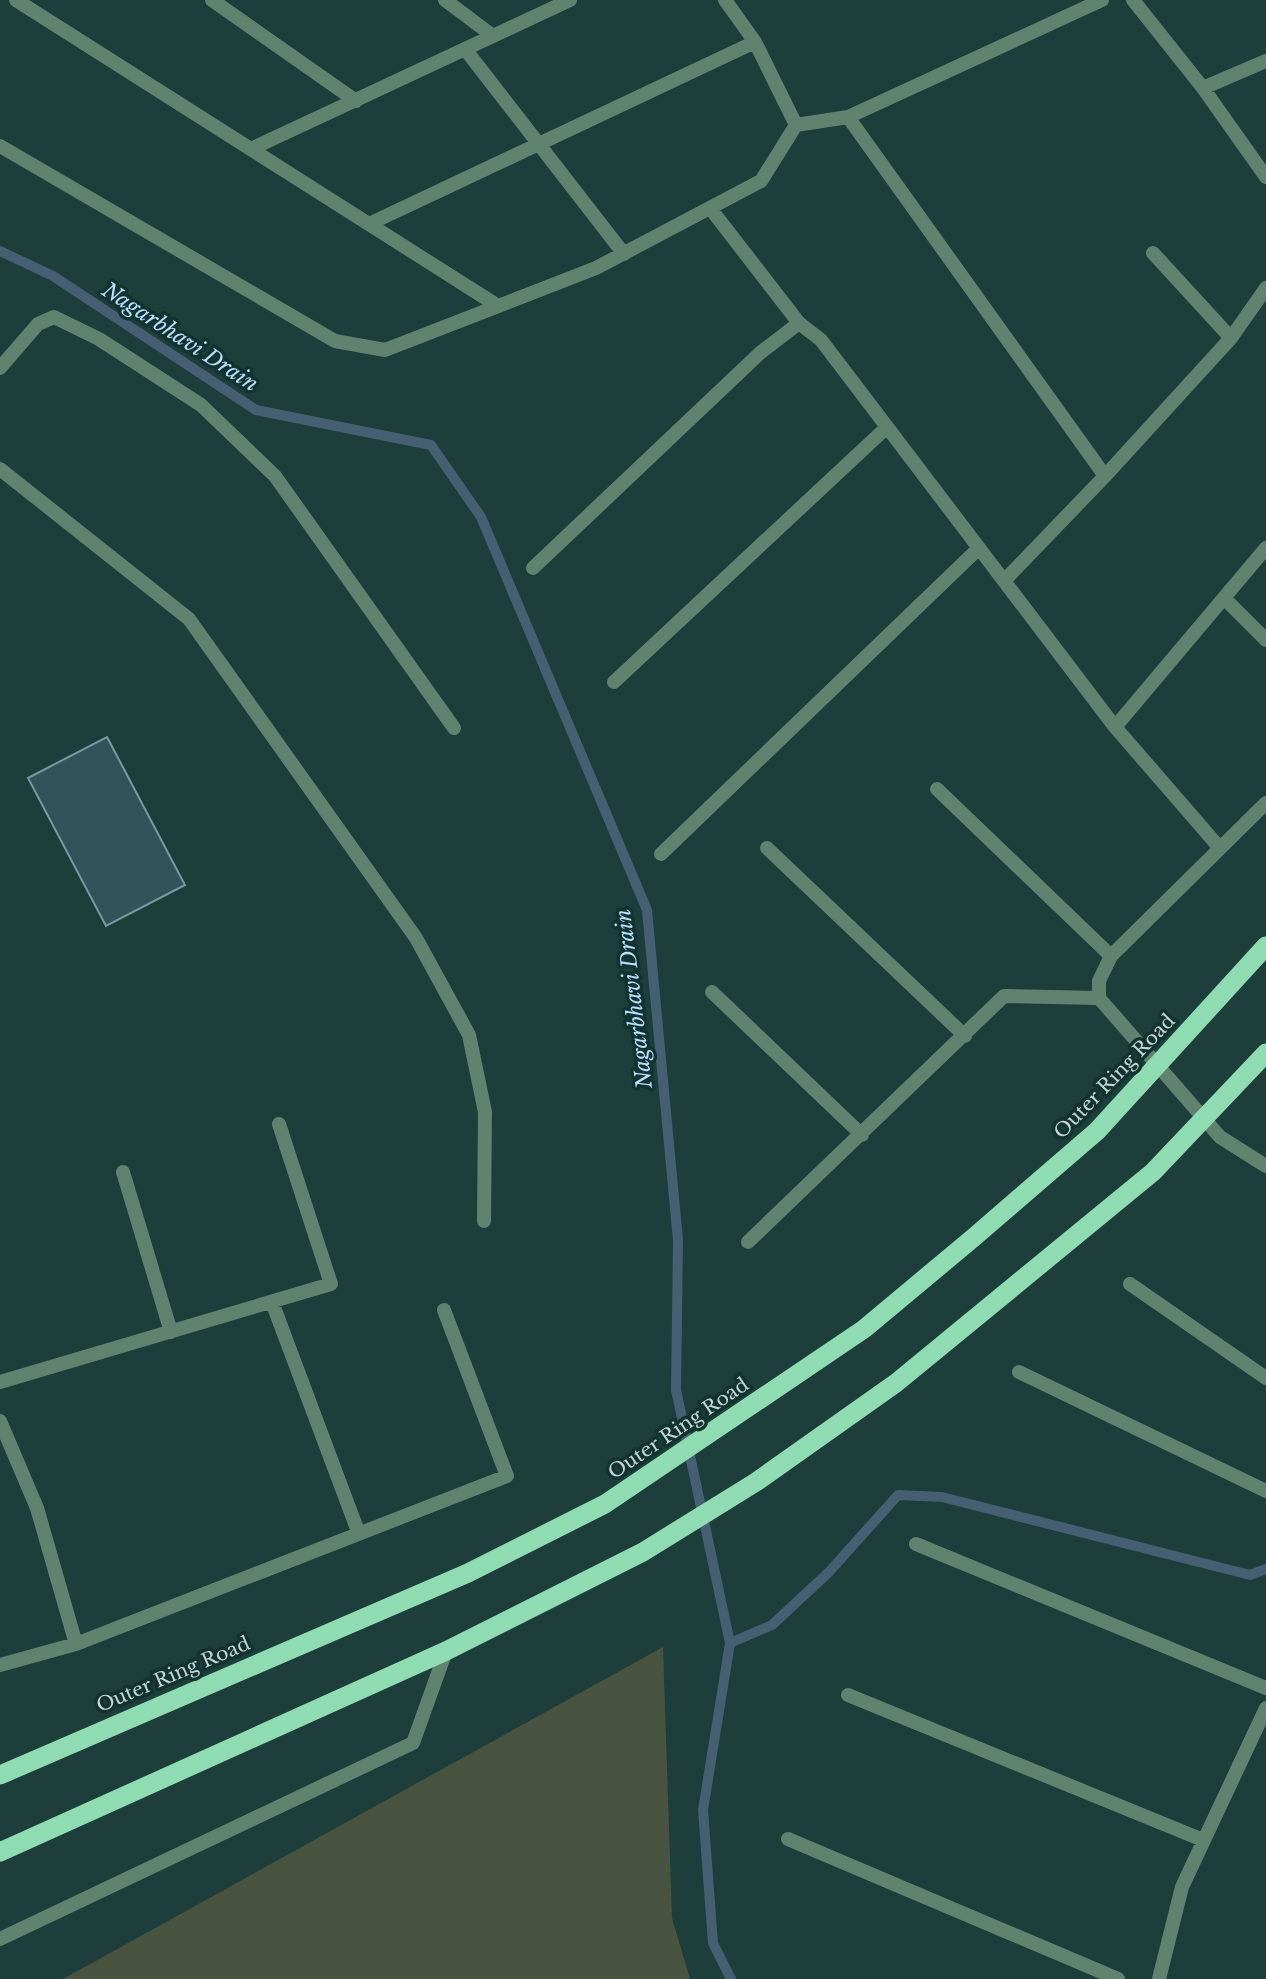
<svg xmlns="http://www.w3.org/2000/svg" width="1266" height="1979" viewBox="0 0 1266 1979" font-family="'Libre Baskerville',serif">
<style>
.green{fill:#495440}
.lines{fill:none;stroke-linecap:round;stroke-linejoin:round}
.stream{stroke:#465f72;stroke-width:10}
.building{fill:#33525a;stroke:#799aa3;stroke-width:2}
.minor{stroke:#628270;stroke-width:14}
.tertiary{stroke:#628270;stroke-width:14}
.trunk{stroke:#90dcb2;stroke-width:19}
.labels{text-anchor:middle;stroke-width:7;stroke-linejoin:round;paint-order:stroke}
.street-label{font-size:19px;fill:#c4d6d3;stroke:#123330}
.water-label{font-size:21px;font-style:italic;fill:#badfff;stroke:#123330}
</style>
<rect width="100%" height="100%" fill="#1d3e3a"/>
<path class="green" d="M663 1647 672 1918 690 1979H63Z"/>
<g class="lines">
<path class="stream" d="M0 251 53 276 256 410 431 445 481 517 647 910 678 1240 676 1390 730 1643 703 1810 713 1943 731 1979
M730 1643 772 1625 829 1572 898 1495 942 1497 1250 1575 1266 1569"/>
</g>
<path class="building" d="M107 737 185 885 106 926 28 778Z"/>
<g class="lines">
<path class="minor" d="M16 0 498 306
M212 0 356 101
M445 0 493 36
M725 0 755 42 796 125
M1133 0 1203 88 1266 177
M465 49 624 254
M1203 88 1266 61
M848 117 1105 476 1231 338 1266 288
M796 125 848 117 1102 0
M0 146 335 341 385 350 596 268 761 181 796 125
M251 149 570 0
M710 208 799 323
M369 224 755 42
M1153 253 1231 338
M0 368 38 324 54 317 99 339 201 405 275 476 454 728
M0 469 189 619 416 938 469 1035 485 1112 484 1221
M533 568 760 353 799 323 821 340 1115 727 1219 847
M1004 581 1105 476
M1224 598 1266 640
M614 682 886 428
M1115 727 1266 548
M937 789 1111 956
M767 848 965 1036
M661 854 979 548
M712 992 862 1135
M123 1172 171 1332
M748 1242 1004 996 1099 998
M1130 1284 1266 1378
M272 1302 359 1534
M1019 1372 1266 1491
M0 1382 331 1284 279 1124
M0 1421 37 1508 76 1644
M916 1544 1266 1688
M0 1665 76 1644 507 1476 444 1310
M848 1695 1203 1840
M788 1839 1118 1979
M0 1939 413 1743 446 1651
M1159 1979 1182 1887 1266 1708"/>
<path class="tertiary" d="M1266 803 1111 956 1099 981V998L1220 1137 1266 1166"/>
<path class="trunk" d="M0 1775 468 1573 605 1504 864 1329 973 1238 1097 1131 1266 946
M0 1852 446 1651 643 1552 756 1482 896 1383 1153 1172 1266 1053"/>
</g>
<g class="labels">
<g class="street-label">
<text transform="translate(1114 1076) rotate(-46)" y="7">Outer Ring Road</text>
<text transform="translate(678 1428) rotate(-34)" y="7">Outer Ring Road</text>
<text transform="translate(173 1674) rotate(-23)" y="7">Outer Ring Road</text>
</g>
<g class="water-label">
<text transform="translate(180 337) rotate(33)" y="7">Nagarbhavi Drain</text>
<text transform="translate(634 999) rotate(-97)" y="7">Nagarbhavi Drain</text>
</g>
</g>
</svg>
